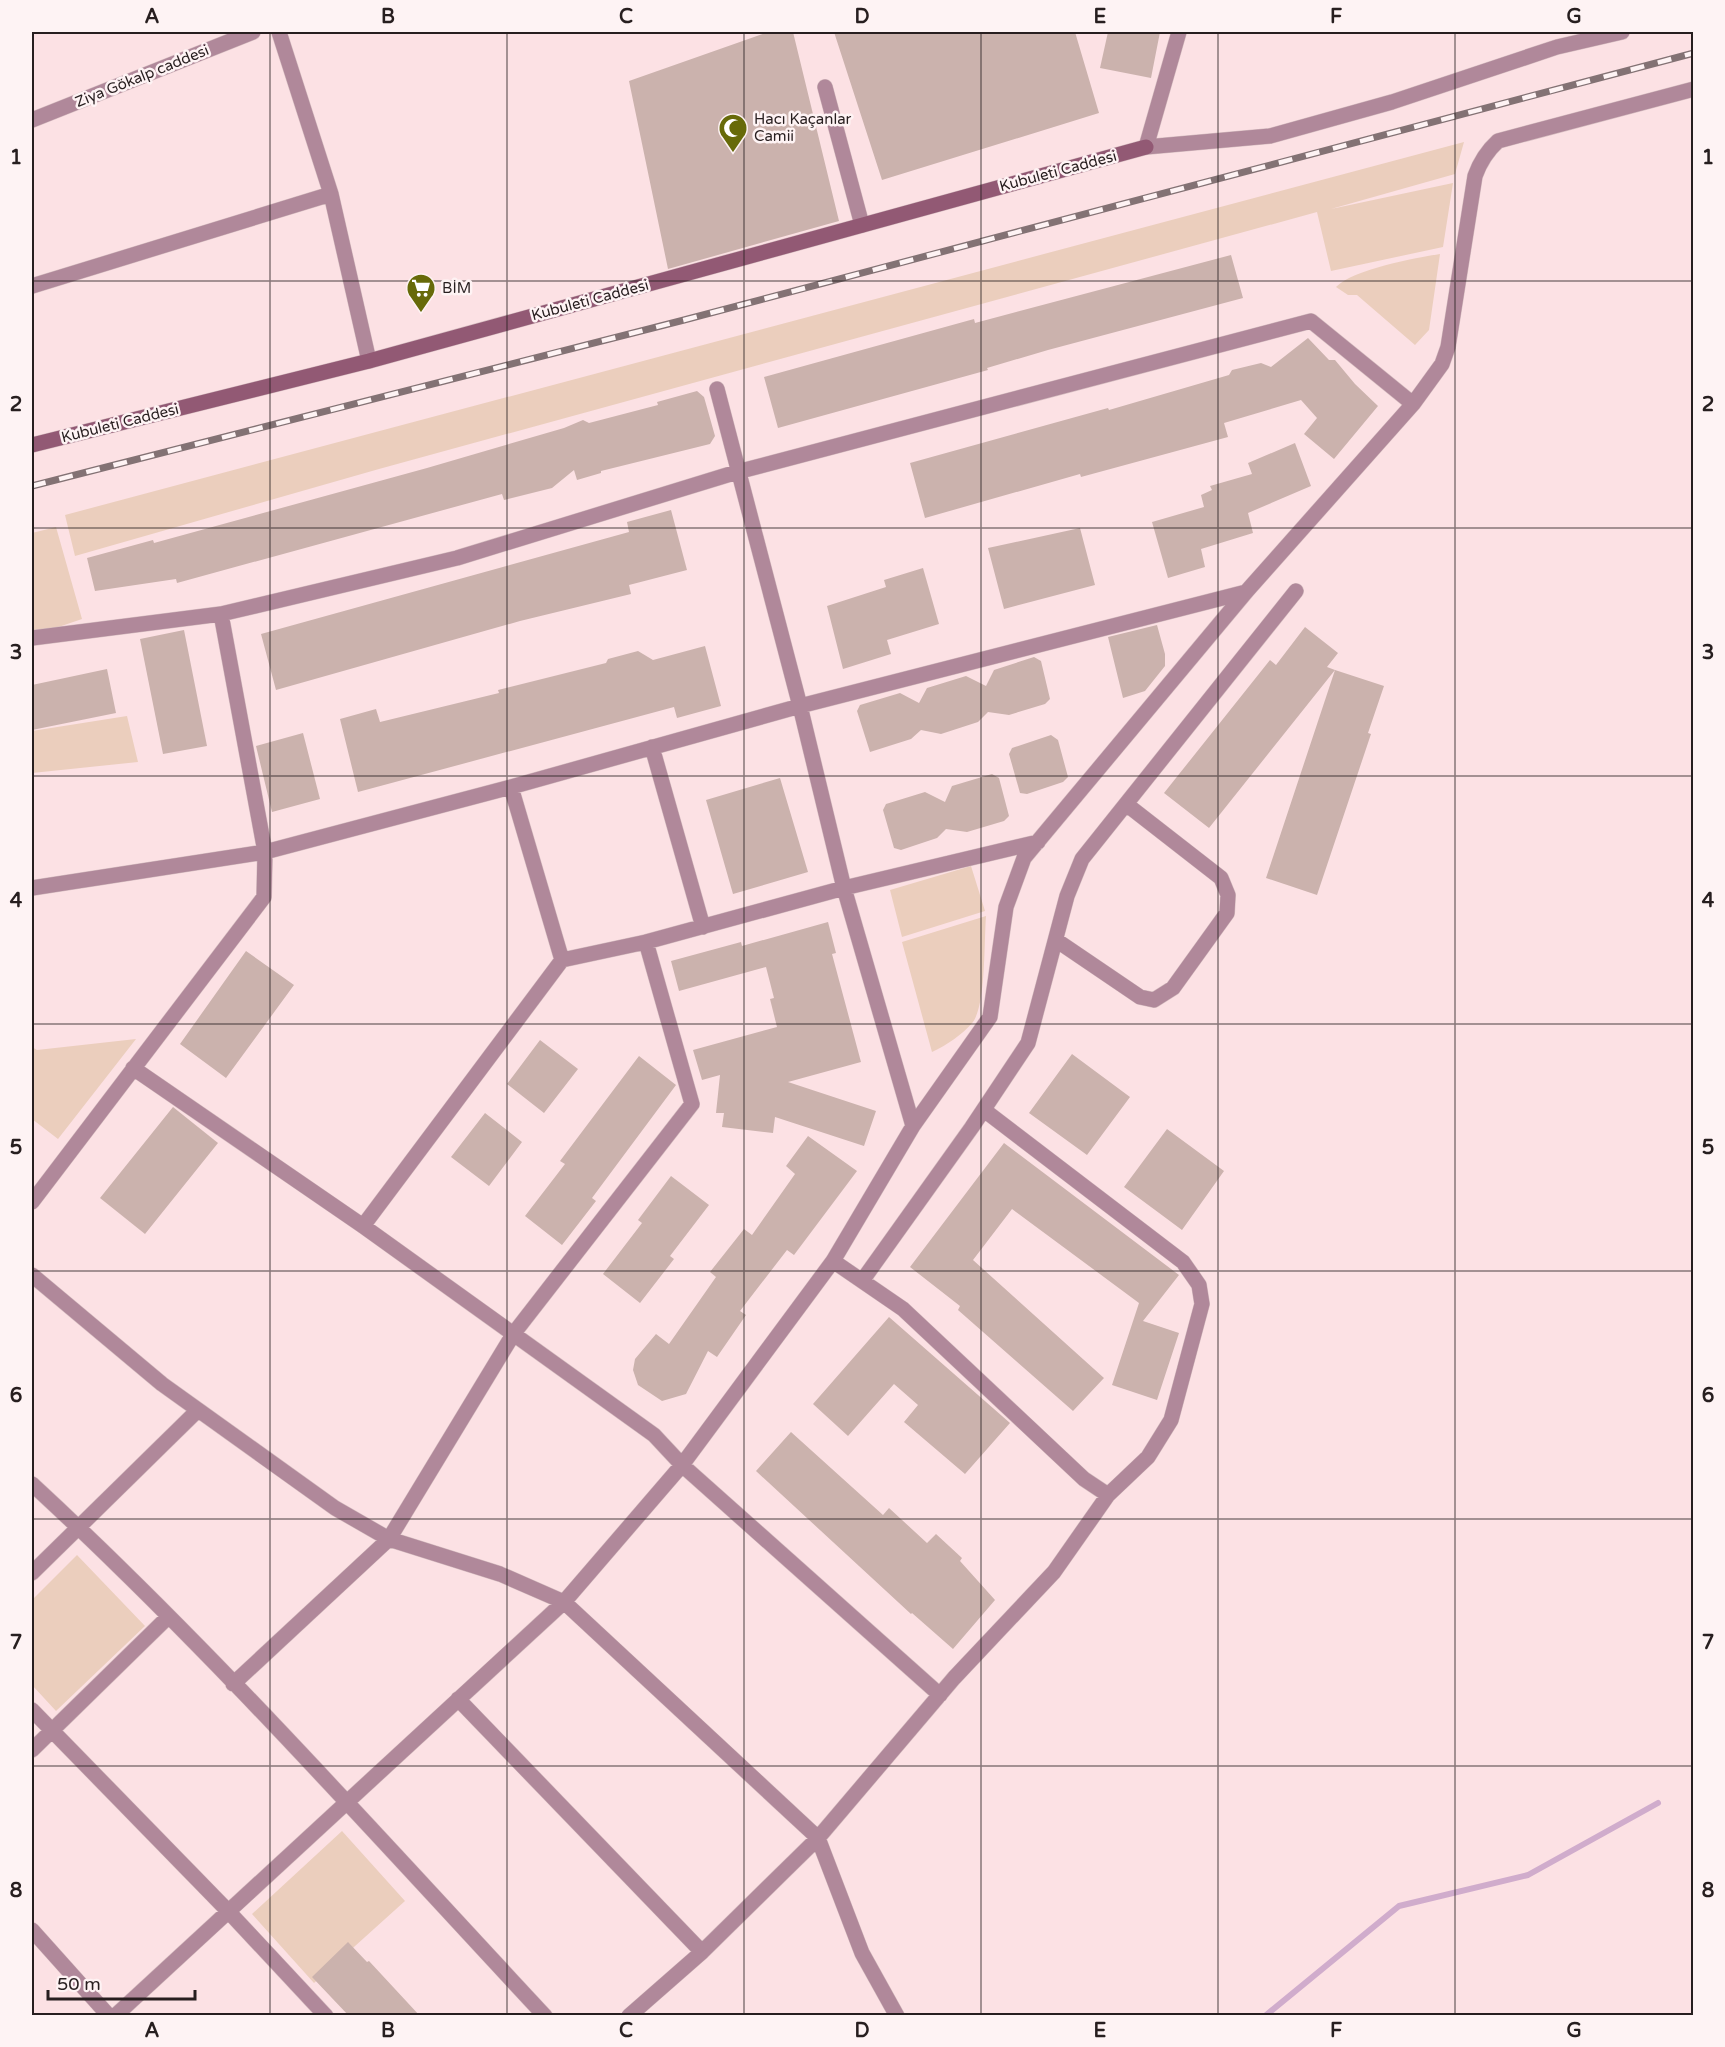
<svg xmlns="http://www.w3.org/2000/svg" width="1725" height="2047" viewBox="0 0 1725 2047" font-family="'Varela Round',sans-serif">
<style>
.green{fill:#ebcebd}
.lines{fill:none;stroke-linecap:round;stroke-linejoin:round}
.stream{stroke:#d0accc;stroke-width:6}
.building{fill:#cbb2ad}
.street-casing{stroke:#d6bec1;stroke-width:16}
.secondary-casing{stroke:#d6bec1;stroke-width:16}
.street{stroke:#b0889a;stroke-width:15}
.secondary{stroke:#925974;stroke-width:15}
.rail-casing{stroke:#837274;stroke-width:7}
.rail{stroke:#fef3f4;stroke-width:4.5;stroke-dasharray:14;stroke-linecap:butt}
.grid{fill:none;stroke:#271e1f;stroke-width:1.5;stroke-opacity:0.55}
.labels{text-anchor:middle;stroke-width:5;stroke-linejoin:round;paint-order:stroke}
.street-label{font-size:15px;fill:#271e1f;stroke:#fef3f4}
.poi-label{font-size:15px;fill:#271e1f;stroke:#fef3f4;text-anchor:start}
.neatline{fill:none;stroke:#271e1f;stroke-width:2}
.grid-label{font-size:20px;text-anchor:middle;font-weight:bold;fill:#271e1f}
</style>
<rect width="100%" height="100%" fill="#fce1e4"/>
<path class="green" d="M1464 142 1455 174 1331 209 1453 183 1443 247 1331 271 1317 212 379 469 75 556 65 515Z
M1440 254 1429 330 1415 345 1357 295H1348L1336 287C1354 269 1415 258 1440 254Z
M56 527 82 619 32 636V533Z
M127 716 138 762 32 773V731Z
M971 866 985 911 902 937 890 890Z
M986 916C984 941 986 1004 973 1022 962 1035 947 1045 932 1052L902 942Z
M136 1039 58 1139 32 1119V1047L37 1050Z
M77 1555 145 1626 56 1711 32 1685V1600Z
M342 1831 405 1901 314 1983 252 1914Z"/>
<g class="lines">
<path class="stream" d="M1265 2016 1399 1906 1528 1875 1658 1803"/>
</g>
<path class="building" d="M768 32H793L839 221 668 269 629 81Z
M834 32H1075L1099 113 882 180Z
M1108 32H1160L1151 78 1100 68Z
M1231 255 1243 298 1048 350 987 368 988 370 778 428 764 377 974 319 975 323Z
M1308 338 1329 360H1335L1355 384 1378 406 1334 459 1304 434 1317 418 1301 400 1224 423 1228 437 1081 477 1080 474 925 518 910 463 1108 408 1109 410 1229 375 1232 370 1261 363 1271 367Z
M697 391 704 397 715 436 710 444 601 471V473L577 480 574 470 552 488 504 500 502 494 177 583 176 579 95 591 87 558 153 540 154 543 427 468 564 428 583 420 589 423 658 405 657 402Z
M1295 443 1311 486 1248 513 1253 533 1201 549 1205 567 1168 578 1152 522 1204 507 1201 495 1212 490 1210 486 1252 474 1248 463Z
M671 510 687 570 629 585 631 594 520 621 276 690 261 634 629 532 627 522Z
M1080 528 1095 585 1004 609 988 548Z
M923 568 939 624 887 640 891 654 843 669 827 606 886 587 884 580Z
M1157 625 1165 654V666L1145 691 1123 698 1108 637Z
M1305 627 1338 653 1327 667 1335 670 1209 828 1164 793 1270 660 1276 665Z
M184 630 207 746 163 754 140 639Z
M705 646 721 706 677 718 674 707 358 792 340 719 376 709 380 722 499 693 498 690 606 663 608 659 638 651 653 660Z
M1034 657 1041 661 1050 699 1045 704 1009 715 988 712 978 722 941 734 921 730 911 739 870 752 857 711 860 705 900 693 919 703 927 688 966 676 986 686 994 670Z
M107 669 116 713 32 730V685Z
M1335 670 1384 686 1368 733 1371 734 1317 895 1266 878Z
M303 733 320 799 272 812 256 746Z
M1051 735 1058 740 1068 777 1063 782 1027 794 1020 793 1009 754 1012 748Z
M992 774 999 778 1009 816 1004 821 967 832 946 829 937 838 901 850 894 848 883 810 886 804 925 792 945 802 952 786Z
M780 778 808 872 733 894 706 800Z
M828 922 836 953 832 954 861 1062 788 1082 876 1111 864 1146 775 1117 773 1133 722 1127 724 1113H716L720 1075 702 1080 693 1050 777 1027 770 999 774 998 766 967 679 991 671 961 741 942 742 946Z
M246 951 294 985 226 1078 180 1044Z
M540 1040 578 1069 544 1113 507 1084Z
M1072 1054 1130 1097 1087 1155 1029 1113Z
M639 1056 676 1085 592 1198 596 1201 562 1245 525 1216 565 1164 560 1161Z
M173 1107 218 1143 145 1234 100 1198Z
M485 1113 522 1142 489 1186 451 1157Z
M1167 1129 1224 1171 1182 1230 1124 1187Z
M808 1136 857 1171 794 1255 787 1250 740 1311 746 1315 717 1357 708 1351 686 1394 662 1401 638 1385 633 1370 635 1359 656 1334 669 1344 716 1277 710 1272 744 1229 752 1235 795 1174 786 1166Z
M1004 1143 1179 1275 1143 1321 1179 1333 1157 1400 1112 1385 1139 1303 1012 1209 973 1260 1104 1378 1073 1411 958 1310 960 1306 910 1267Z
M671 1176 709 1205 670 1256 674 1259 640 1303 603 1274 642 1223 638 1220Z
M889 1317 1010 1423 965 1474 904 1422 918 1405 894 1384 848 1436 813 1404Z
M791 1432 883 1515 889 1508 927 1543 936 1534 962 1558 960 1561 995 1600 953 1649 912 1613 911 1614 756 1471Z
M348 1942 367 1962 369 1961 420 2016H349L312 1977Z"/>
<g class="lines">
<g class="street-casing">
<path id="street" d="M279 32 331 194 369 361
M1179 32 1146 147 1270 136 1392 102 1557 47 1622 32
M825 87 862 225
M32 120 253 32
M32 286 331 194
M717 389 800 706 844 888 913 1126
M32 638 221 614
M652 747 703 927
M32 888 265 852 511 787 800 706 1246 592 1413 404 1442 364 1448 347 1475 176C1480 162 1487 151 1498 141L1694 89
M1056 940 1140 997 1154 1000 1173 988 1227 913 1228 895 1221 878 1126 804
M562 960 646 942 844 888 1038 842
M133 1068 363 1226 654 1435 682 1465 940 1695
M32 1202 264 897 265 852 221 614 457 558 737 472 1311 321 1413 404
M363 1226 562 960 511 787
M833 1261 903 1309 1084 1479 1108 1495
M32 1275 162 1384 335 1508 389 1539 500 1574 564 1602 818 1838 862 1953 897 2016
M862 1281 972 1127 1028 1043 1067 896 1082 859 1296 591
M32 1484C213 1651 377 1836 545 2016
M32 1573 198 1410
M233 1684 389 1539 514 1333 692 1104 646 942
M458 1699 702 1952
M32 1710 228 1911 326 2016
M32 1750 167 1618
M32 1930 109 2016
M115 2016 564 1602 682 1465 833 1261 913 1126 990 1017 1006 907 1024 858 1246 592
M629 2016 702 1952 818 1838 954 1678 1054 1572 1108 1495 1148 1457 1171 1420 1202 1304 1199 1285 1183 1262 984 1110"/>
</g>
<g class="secondary-casing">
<path id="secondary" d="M32 445 369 361 1146 147"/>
</g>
<use href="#street" class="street"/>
<use href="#secondary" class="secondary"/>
<g class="rail-casing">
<path id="rail" d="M32 486 684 320 1694 53"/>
</g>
<use href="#rail" class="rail"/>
</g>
<path class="grid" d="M270 32V2016M507 32V2016M744 32V2016M981 32V2016M1218 32V2016M1455 32V2016M32 281H1694M32 528H1694M32 776H1694M32 1024H1694M32 1271H1694M32 1519H1694M32 1766H1694"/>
<defs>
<g id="mosque-pin" transform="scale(1.5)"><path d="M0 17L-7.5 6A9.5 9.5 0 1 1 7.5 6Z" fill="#676a09" stroke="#fef3f4"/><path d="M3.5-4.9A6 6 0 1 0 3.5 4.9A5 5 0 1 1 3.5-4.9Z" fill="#fff"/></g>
<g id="supermarket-pin" transform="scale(1.5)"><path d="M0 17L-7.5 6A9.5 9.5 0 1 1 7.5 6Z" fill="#676a09" stroke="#fef3f4"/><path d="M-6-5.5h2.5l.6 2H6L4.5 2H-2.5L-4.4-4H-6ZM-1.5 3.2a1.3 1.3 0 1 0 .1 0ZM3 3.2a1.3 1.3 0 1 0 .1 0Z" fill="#fff"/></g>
</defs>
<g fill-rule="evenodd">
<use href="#mosque-pin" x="733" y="128"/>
<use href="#supermarket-pin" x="421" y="288"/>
</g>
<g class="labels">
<g class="street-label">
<text transform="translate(142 76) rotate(-22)" y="5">Ziya Gökalp caddesi</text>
<text transform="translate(1058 171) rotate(-15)" y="5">Kubuleti Caddesi</text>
<text transform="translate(590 300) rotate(-15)" y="5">Kubuleti Caddesi</text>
<text transform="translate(120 423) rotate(-14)" y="5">Kubuleti Caddesi</text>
</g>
<g class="poi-label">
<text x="754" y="124">Hacı Kaçanlar<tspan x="754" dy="17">Camii</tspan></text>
<text x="442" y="293">BİM</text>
</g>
</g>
<rect width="1725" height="2047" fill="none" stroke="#fef3f4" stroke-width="66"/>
<path d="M48 1990v9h147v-9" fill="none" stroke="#271e1f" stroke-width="3"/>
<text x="57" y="1990" font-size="18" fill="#271e1f" stroke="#fef3f4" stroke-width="4.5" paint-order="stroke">50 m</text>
<rect x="33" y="33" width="1659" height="1981" class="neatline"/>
<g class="grid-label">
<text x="152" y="23">A</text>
<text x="388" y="23">B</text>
<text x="626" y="23">C</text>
<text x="862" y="23">D</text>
<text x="1100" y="23">E</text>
<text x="1336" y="23">F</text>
<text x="1574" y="23">G</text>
<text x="16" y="164">1</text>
<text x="1708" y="164">1</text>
<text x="16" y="411">2</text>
<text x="1708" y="411">2</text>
<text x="16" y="659">3</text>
<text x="1708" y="659">3</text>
<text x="16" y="907">4</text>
<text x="1708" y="907">4</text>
<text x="16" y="1154">5</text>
<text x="1708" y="1154">5</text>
<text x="16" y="1402">6</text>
<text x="1708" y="1402">6</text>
<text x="16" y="1649">7</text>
<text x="1708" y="1649">7</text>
<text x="16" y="1897">8</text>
<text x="1708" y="1897">8</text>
<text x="152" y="2037">A</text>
<text x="388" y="2037">B</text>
<text x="626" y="2037">C</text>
<text x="862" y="2037">D</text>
<text x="1100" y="2037">E</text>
<text x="1336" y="2037">F</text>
<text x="1574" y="2037">G</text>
</g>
</svg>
